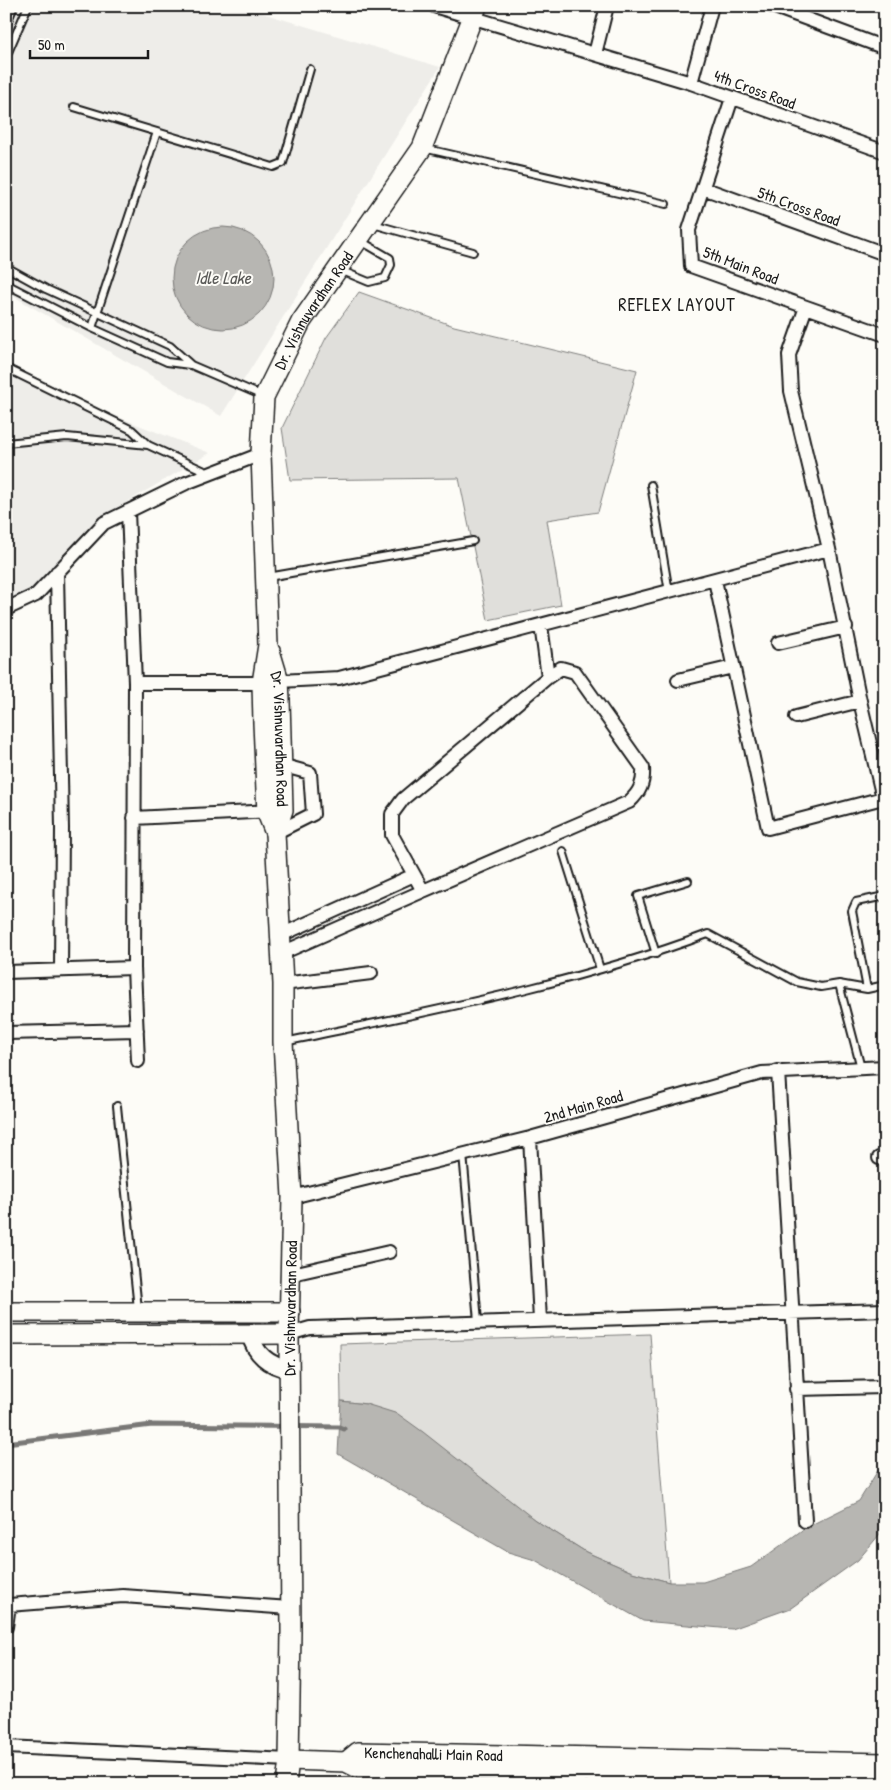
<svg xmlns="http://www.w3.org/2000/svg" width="891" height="1790" viewBox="0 0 891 1790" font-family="'Patrick Hand',sans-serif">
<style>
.built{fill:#eeede9}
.green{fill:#e0dfdb;stroke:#7e7e7c}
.water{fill:#b7b6b2;stroke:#797876}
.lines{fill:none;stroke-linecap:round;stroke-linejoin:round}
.stream{stroke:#797876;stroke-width:5}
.service-casing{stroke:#1c1c1c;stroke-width:10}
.minor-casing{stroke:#1c1c1c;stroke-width:16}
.tertiary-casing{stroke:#1c1c1c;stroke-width:20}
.secondary-casing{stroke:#1c1c1c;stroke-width:22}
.service{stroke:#fdfcf7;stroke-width:6}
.minor{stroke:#fdfcf7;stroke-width:12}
.tertiary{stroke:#fdfcf7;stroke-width:16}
.secondary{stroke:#fdfcf7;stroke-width:19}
.labels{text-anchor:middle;stroke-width:4;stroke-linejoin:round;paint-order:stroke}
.street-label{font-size:16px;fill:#1c1c1c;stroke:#fdfcf7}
.water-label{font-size:18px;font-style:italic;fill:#5a5a58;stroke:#fdfcf7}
.neighbourhood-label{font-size:18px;letter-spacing:1px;fill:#1c1c1c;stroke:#fdfcf7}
</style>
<rect width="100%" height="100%" fill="#fdfcf7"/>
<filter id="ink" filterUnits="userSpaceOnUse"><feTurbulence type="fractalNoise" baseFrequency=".02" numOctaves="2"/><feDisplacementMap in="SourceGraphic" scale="10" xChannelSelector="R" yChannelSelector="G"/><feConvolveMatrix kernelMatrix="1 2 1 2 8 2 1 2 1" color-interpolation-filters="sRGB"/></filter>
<g filter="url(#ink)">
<path class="built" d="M6 6H239L440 67 221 416 6 292Z
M6 373 210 453 100 518 34 590 6 599Z"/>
<path class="green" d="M359 292 454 326 637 370 598 512 547 520 561 605 488 620 459 478 290 480 282 428 326 338Z
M650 1334 669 1582 632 1572 586 1552 535 1520 366 1404 341 1401 340 1344Z"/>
<path class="water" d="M172 278a51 51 0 1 1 102 0a51 51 0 1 1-102 0Z
M341 1401 366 1404 398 1414 423 1432 535 1520 586 1552 632 1572 669 1582H703L751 1567 805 1528 859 1501 885 1459V1528L858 1560 791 1608 732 1629 643 1621 535 1560 508 1552 338 1454Z"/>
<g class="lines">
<path class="stream" d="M6 1443 152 1425 339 1427 344 1429"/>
<g class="service-casing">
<path id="service" d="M6 25 14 6
M6 57 28 6
M74 107 273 167 283 163 310 69
M423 148 666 204
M373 224 473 252
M6 267 46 289 170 346 191 365 263 396
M340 270 369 282 385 278 391 265 390 258 359 240
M6 284 92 328 167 362 190 365
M92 328 157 132
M6 368 132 430 148 445 209 473
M6 443 67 437 148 445
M651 485 669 592
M268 577 473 541
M563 851 600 969
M656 954 638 896 688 881
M867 989 852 911 856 902 885 896
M284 1042C426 1012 572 985 708 934L797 982 821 987 839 984
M861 1068 839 984 867 989 885 985
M117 1106 138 1309
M463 1154 478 1321"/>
</g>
<g class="minor-casing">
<path id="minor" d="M434 6 691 83
M712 6 691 83 885 152
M772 6 885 48
M595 54 607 6
M732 98 689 230 691 266 885 335
M703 188 885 254
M128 511 135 683 134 968 138 1061
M57 572 62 828 61 970
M715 580 768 828 883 798 860 701 829 549
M6 609 36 595 104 523 186 483 261 454
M541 625 548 677 561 668 575 672 643 768C644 783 640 792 629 802L423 891 392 835V814L403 799 548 677
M778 643 846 627
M678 680 733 667
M279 681 339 678 829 549 791 391 789 355 806 307
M135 683H262
M796 717 860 701
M134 818 274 811
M275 833 313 814 310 773 281 765
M281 935 414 875
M282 953 423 891
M6 972 134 968
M283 984 371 973
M6 1033 137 1030
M778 1071 805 1521
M530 1138 540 1320
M879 1158H885
M292 1197 530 1138 762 1073 885 1067
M292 1274 389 1252
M289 1334 310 1328 885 1310
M796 1389 885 1387
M6 1627 9 1605 123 1596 290 1608
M6 1747 289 1760
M472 1784 475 1771"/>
</g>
<g class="tertiary-casing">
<path id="tertiary" d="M250 1334C255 1354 269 1366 289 1369"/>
</g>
<g class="secondary-casing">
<g id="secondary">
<path id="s1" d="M270 651 279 681 280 700 283 810 275 833"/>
<path d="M6 1312H290"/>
<path d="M6 1335 289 1334"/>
<path d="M289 1760 346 1762 358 1768 885 1780"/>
<path id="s2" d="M346 1762 358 1752 885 1763"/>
<path id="s3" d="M286 1784 289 1760 291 1632 289 1334 292 1197 283 1042V984L275 833 267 813 263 723 262 683 268 645 261 454 264 397 301 322 422 148 477 6"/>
</g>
</g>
<use href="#service" class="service"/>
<use href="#minor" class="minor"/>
<use href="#tertiary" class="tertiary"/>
<use href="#secondary" class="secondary"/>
</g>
</g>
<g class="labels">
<g class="street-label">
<text transform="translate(755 89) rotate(20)" y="6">4th Cross Road</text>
<text transform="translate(799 206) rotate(20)" y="6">5th Cross Road</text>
<text transform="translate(741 265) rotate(21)" y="6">5th Main Road</text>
<text dy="6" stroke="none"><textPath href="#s3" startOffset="1490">Dr. Vishnuvardhan Road</textPath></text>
<text dy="6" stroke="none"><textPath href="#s1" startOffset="89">Dr. Vishnuvardhan Road</textPath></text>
<text transform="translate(583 1106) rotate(-16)" y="6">2nd Main Road</text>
<text dy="6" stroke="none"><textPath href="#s3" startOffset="476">Dr. Vishnuvardhan Road</textPath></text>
<text dy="6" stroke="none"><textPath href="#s2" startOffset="91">Kenchenahalli Main Road</textPath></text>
</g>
<g class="water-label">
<text x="223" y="284">Idle Lake</text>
</g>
<g class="neighbourhood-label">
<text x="677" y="311">REFLEX LAYOUT</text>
</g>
</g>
<rect width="891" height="1790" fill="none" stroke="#fdfcf7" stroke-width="25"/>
<rect x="12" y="12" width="866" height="1765" fill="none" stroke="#1c1c1c" stroke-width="2" filter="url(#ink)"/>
<path d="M30 50v8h118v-8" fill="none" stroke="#1c1c1c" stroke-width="2.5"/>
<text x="38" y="50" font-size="15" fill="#1c1c1c" stroke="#fdfcf7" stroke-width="4" paint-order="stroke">50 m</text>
</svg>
